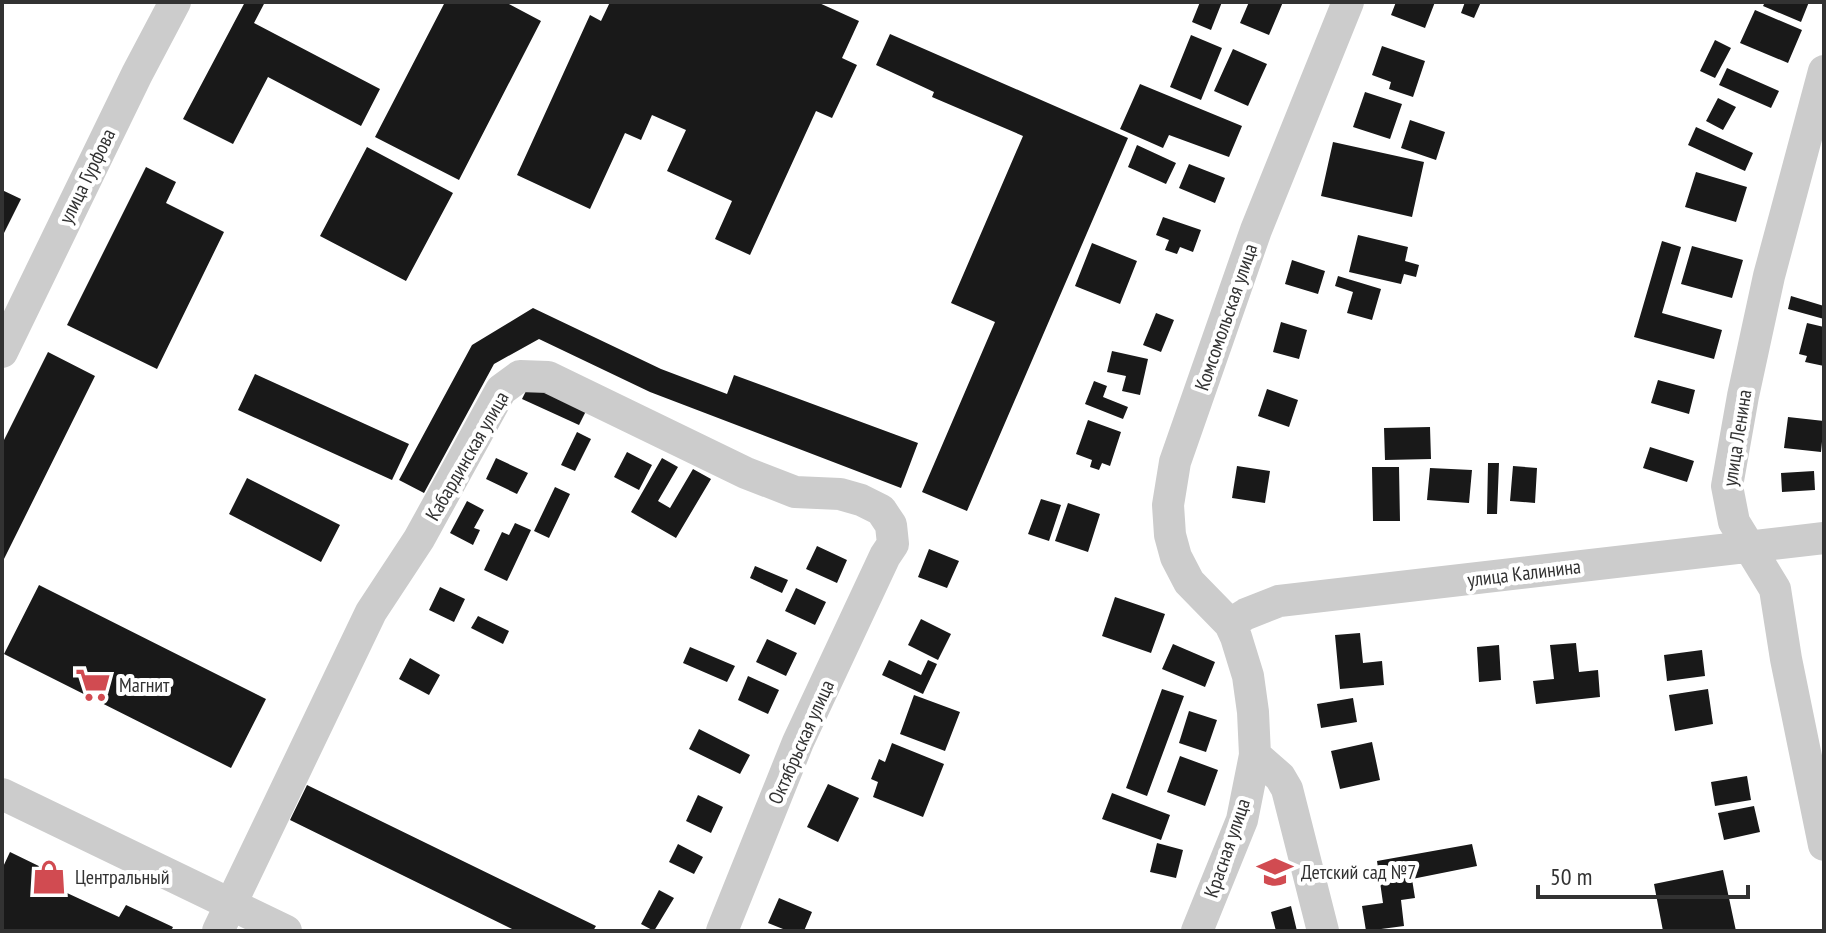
<svg xmlns="http://www.w3.org/2000/svg" width="1826" height="933" viewBox="0 0 1826 933" font-family="'PT Sans Narrow',sans-serif">
<style>
.building{fill:#191919}
.lines{fill:none;stroke-linecap:round;stroke-linejoin:round}
.minor{stroke:#ccc;stroke-width:32}
.labels{text-anchor:middle;stroke-width:8;stroke-linejoin:round;paint-order:stroke}
.street-label{font-size:20px;fill:#323232;stroke:#fff}
.poi-label{font-size:20px;fill:#323232;stroke:#fff;text-anchor:start}
</style>
<rect width="100%" height="100%" fill="#fff"/>
<path class="building" d="M245 2H265L254 23 380 89 361 126 268 77 233 144 183 119Z
M445 2H505L541 21 459 180 375 137Z
M610 2H817L859 21 842 58 857 65 832 118 816 111 750 255 715 239 732 201 667 171 686 130 652 115 641 140 625 133 590 209 517 175 590 15 601 21Z
M1200 2H1222L1211 30 1192 22Z
M1249 2H1283L1269 35 1240 23Z
M1396 2H1435L1425 28 1391 15Z
M1465 2H1481L1474 18 1461 13Z
M1765 2H1809L1801 22 1763 6Z
M1755 10 1802 30 1788 63 1740 43Z
M890 34 1128 138 967 511 922 492 995 322 951 303 1023 136 932 97 934 92 876 65Z
M1191 35 1222 48 1201 100 1170 87Z
M1715 40 1731 48 1715 78 1700 71Z
M1382 46 1425 61 1413 97 1389 89 1391 82 1372 75Z
M1233 49 1267 64 1248 106 1214 91Z
M1727 68 1779 91 1771 108 1719 85Z
M1140 84 1242 126 1229 157 1169 135 1163 148 1120 129Z
M1365 92 1402 104 1390 139 1353 127Z
M1718 98 1736 107 1723 130 1706 121Z
M1410 120 1445 132 1436 160 1401 148Z
M1696 127 1753 153 1745 171 1688 145Z
M1333 142 1424 162 1412 217 1321 196Z
M1137 145 1176 163 1166 184 1128 167Z
M367 147 453 193 406 281 320 236Z
M1189 164 1225 178 1215 203 1179 188Z
M146 167 176 182 166 203 224 232 157 369 67 325Z
M1696 172 1747 187 1736 222 1685 207Z
M2 190 21 199 2 237Z
M1163 217 1201 230 1193 252 1180 247 1177 254 1165 250 1169 240 1156 235Z
M1358 235 1408 247 1405 261 1419 265 1416 277 1404 274 1401 284 1349 272Z
M1662 241 1681 247 1662 313 1722 330 1714 359 1634 337Z
M1092 243 1137 261 1120 304 1075 286Z
M1692 246 1743 260 1732 298 1681 284Z
M1292 260 1325 271 1318 294 1285 284Z
M1338 276 1381 289 1372 320 1347 313 1353 292 1335 286Z
M1791 296 1824 306V319L1788 309Z
M533 308 661 369 727 394 734 375 918 443 901 488 650 392 539 339 494 364 424 493 399 480 472 345Z
M1156 313 1174 320 1161 352 1143 345Z
M1281 322 1307 330 1299 359 1273 352Z
M1807 323 1824 327V366L1805 362 1807 356 1799 354Z
M1112 351 1148 359 1140 395 1122 391 1126 376 1107 372Z
M48 352 95 376 2 563V444Z
M255 374 409 444 392 480 238 410Z
M1658 380 1695 390 1689 414 1651 403Z
M1094 381 1107 386 1103 397 1128 407 1123 419 1085 404Z
M530 383 587 409 579 425 522 399Z
M1267 389 1298 400 1289 427 1258 416Z
M1788 417 1824 421 1821 452 1784 448Z
M1088 420 1121 432 1110 466 1102 463 1099 470 1090 467 1092 460 1076 454Z
M1430 427 1431 459 1385 460 1384 428Z
M577 432 591 439 575 471 561 465Z
M1650 447 1694 461 1687 482 1643 468Z
M627 452 652 465 639 490 614 477Z
M496 458 528 473 517 494 486 479Z
M662 458 678 467 658 501 670 508 693 469 711 479 676 538 631 512Z
M1488 463H1499L1497 514H1487Z
M1237 466 1270 471 1265 503 1232 498Z
M1513 466 1537 468 1535 503 1510 501Z
M1372 467H1399L1400 521H1373Z
M1430 468 1472 470 1469 503 1427 500Z
M1814 471 1815 490 1782 492 1781 473Z
M247 478 340 525 321 562 229 514Z
M555 487 570 494 549 538 534 531Z
M1041 499 1061 505 1049 541 1028 534Z
M467 501 484 510 474 528 480 530 473 545 450 533Z
M1068 503 1100 514 1088 552 1055 541Z
M515 523 531 530 507 581 484 570 502 532 509 535Z
M817 546 847 560 837 583 806 569Z
M929 549 959 561 947 588 918 577Z
M755 566 788 580 782 593 750 578Z
M39 585 266 699 231 768 4 654Z
M440 587 465 599 454 622 429 610Z
M796 588 826 602 815 625 785 611Z
M1115 597 1165 614 1151 653 1102 636Z
M478 616 509 631 503 644 471 628Z
M921 619 951 634 938 660 908 645Z
M1360 633 1363 663 1382 661 1384 685 1340 689 1335 635Z
M767 639 797 653 786 676 756 662Z
M1576 643 1579 672 1598 670 1600 697 1536 704 1533 681 1554 679 1550 645Z
M1173 644 1215 662 1205 687 1162 669Z
M1499 645 1501 680 1479 682 1477 647Z
M690 647 735 666 727 682 683 663Z
M1702 650 1705 676 1667 681 1664 655Z
M410 658 440 675 429 695 399 679Z
M889 660 921 675 928 660 937 664 923 694 882 675Z
M748 676 779 690 768 714 738 700Z
M1162 689 1184 696 1147 796 1126 788Z
M1708 689 1713 724 1675 731 1669 695Z
M914 695 960 712 945 751 900 734Z
M1353 698 1357 722 1321 728 1317 704Z
M1189 711 1217 720 1206 752 1179 743Z
M699 729 750 755 740 774 689 749Z
M1372 742 1380 780 1340 789 1331 751Z
M892 743 944 764 923 817 873 797 878 782 871 779 879 759 885 762Z
M1180 756 1218 770 1205 806 1167 792Z
M1747 776 1751 800 1715 806 1711 782Z
M828 784 859 798 838 842 807 827Z
M307 785 596 926 593 931H516L290 820Z
M1112 793 1170 815 1161 840 1102 819Z
M698 795 723 807 711 833 686 821Z
M1754 806 1760 832 1724 840 1718 813Z
M1157 843 1183 850 1176 878 1150 872Z
M678 844 703 857 694 874 669 862Z
M1472 844 1477 866 1412 879 1415 898 1401 900 1404 926 1366 931 1362 906 1383 903 1377 861Z
M10 852 47 870 41 881 119 917 126 905 173 927 171 931H2V869Z
M1723 870 1736 931H1663L1654 884Z
M659 890 674 898 654 931 641 924Z
M779 898 812 912 804 931H788L768 923Z
M1291 906 1297 931H1276L1271 912Z"/>
<g class="lines">
<path class="minor" d="M1824 71 1769 276 1743 396 1727 486 1734 522 1775 589 1786 659 1824 845
M2 352 137 74 175 2
M1230 624 1246 614 1279 601 1824 538
M1255 755 1280 777 1287 789 1323 931
M2 794 286 931
M218 931 371 612 419 539 501 390 520 376 548 377 746 473 795 492 840 494 861 500 881 510 891 525 893 544 885 556 798 742 722 931
M1197 931 1242 820 1255 755 1253 712 1248 676 1236 637 1230 624 1189 582 1176 557 1170 535 1168 505 1175 462 1256 230 1348 2"/>
</g>
<defs>
<g id="supermarket-bare" transform="scale(2.76)"><path d="M-6-5.5h2.5l.6 2H6L4.5 2H-2.5L-4.4-4H-6ZM-1.5 3.2a1.3 1.3 0 1 0 .1 0ZM3 3.2a1.3 1.3 0 1 0 .1 0Z" fill="#d14b51" stroke="#fff" stroke-width="2.5" paint-order="stroke"/></g>
<g id="school-bare" transform="scale(2.76)"><path d="M0-5L7-2L0 1L-7-2ZM-4 1L0 2.5L4 1V4Q0 6-4 4Z" fill="#d14b51" stroke="#fff" stroke-width="2.5" paint-order="stroke"/></g>
<g id="shop-bare" transform="scale(2.76)"><path d="M-5-2.5h2.3a2.7 3.5 0 0 1 5.4 0H5L5.5 6h-11ZM-1.5-2.5h3a1.5 2.3 0 0 0-3 0Z" fill="#d14b51" stroke="#fff" stroke-width="2.5" paint-order="stroke"/></g>
</defs>
<g fill-rule="evenodd">
<use href="#supermarket-bare" x="93" y="685"/>
<use href="#school-bare" x="1275" y="872"/>
<use href="#shop-bare" x="49" y="877"/>
</g>
<g class="labels">
<g class="street-label">
<text transform="translate(87 176) rotate(-64)" y="7">улица Гурфова</text>
<text transform="translate(1226 317) rotate(-71)" y="7">Комсомольская улица</text>
<text transform="translate(1737 438) rotate(-81)" y="7">улица Ленина</text>
<text transform="translate(467 456) rotate(-60)" y="7">Кабардинская улица</text>
<text transform="translate(1524 573) rotate(-7)" y="7">улица Калинина</text>
<text transform="translate(801 742) rotate(-66)" y="7">Октябрьская улица</text>
<text transform="translate(1227 848) rotate(-71)" y="7">Красная улица</text>
</g>
<g class="poi-label">
<text x="119" y="692">Магнит</text>
<text x="1301" y="879">Детский сад №7</text>
<text x="75" y="884">Центральный</text>
</g>
</g>
<rect width="1826" height="933" fill="none" stroke="#323232" stroke-width="8"/>
<path d="M1538 885v12h210v-12" fill="none" stroke="#323232" stroke-width="4"/>
<text x="1550" y="885" font-size="24" fill="#323232" stroke="#ffffff" stroke-width="6" paint-order="stroke">50 m</text>
</svg>
